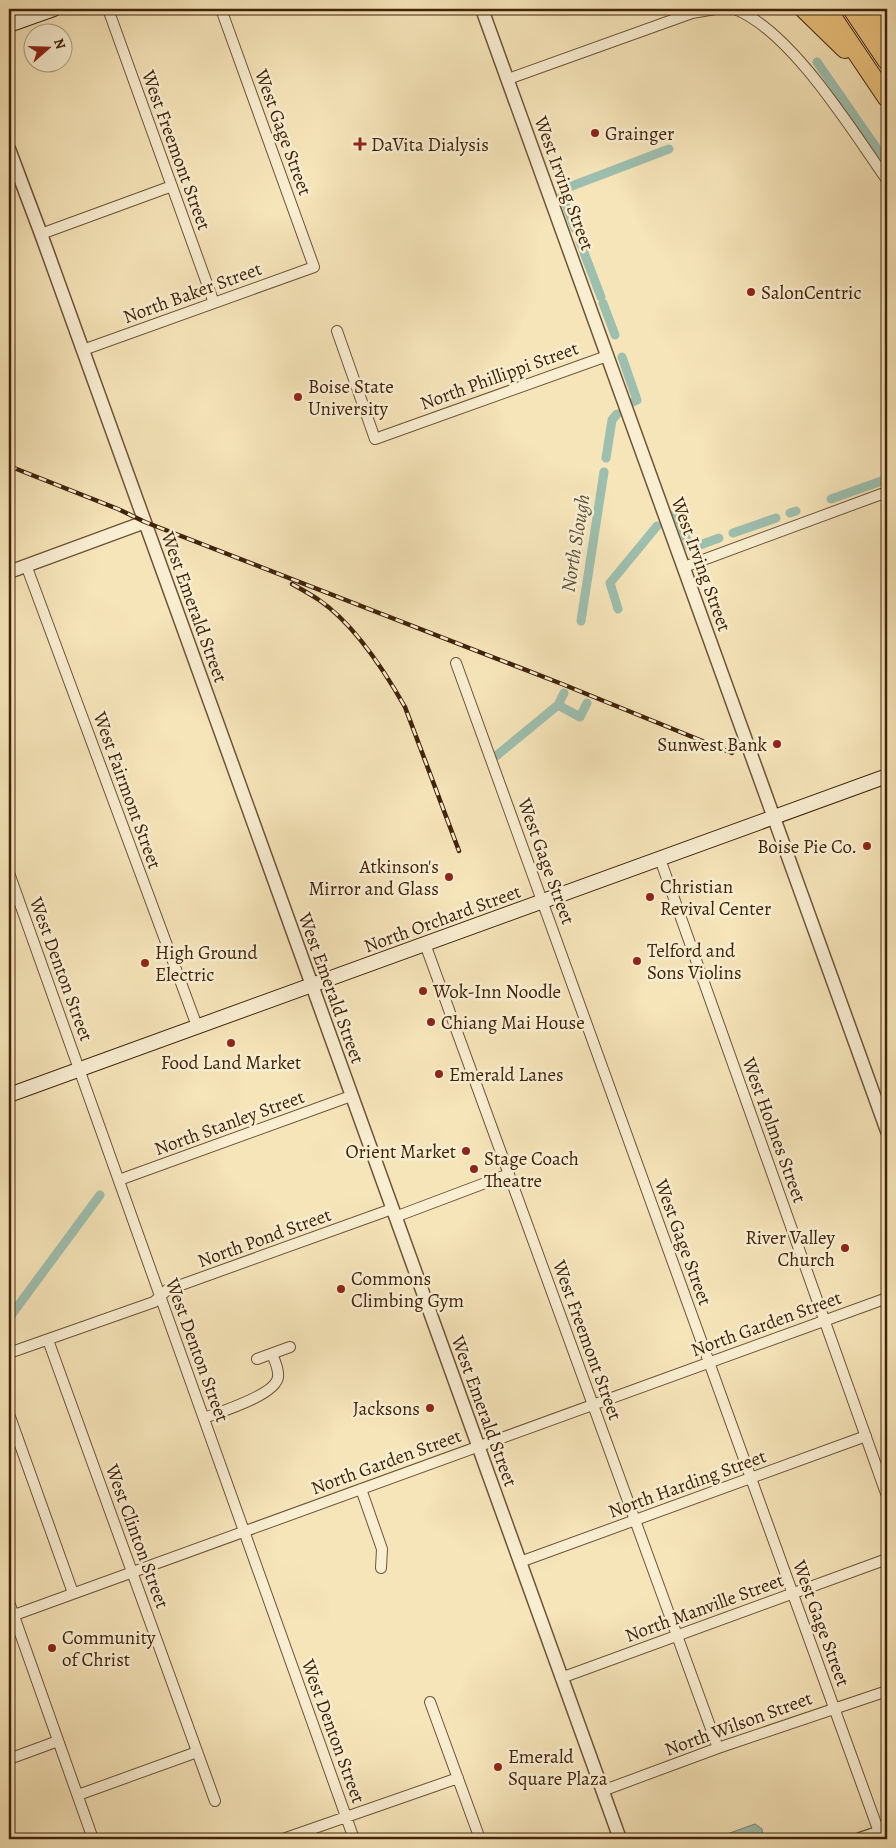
<svg xmlns="http://www.w3.org/2000/svg" width="896" height="1848" viewBox="0 0 896 1848" font-family="Alegreya,serif">
<style>
.water{fill:#9dbfaf;stroke:#78816d}
.lines{fill:none;stroke-linecap:round;stroke-linejoin:round}
.canal{stroke:#9dbfaf;stroke-width:9}
.minor-casing{stroke:#6e5436;stroke-width:12}
.tertiary-casing{stroke:#6e5436;stroke-width:15}
.secondary-casing{stroke:#40230a;stroke-width:16}
.motorway-casing{stroke:#40230a;stroke-width:20}
.minor{stroke:#f9eed2;stroke-width:10}
.tertiary{stroke:#f9eed2;stroke-width:12}
.secondary{stroke:#f9eed2;stroke-width:14}
.motorway{stroke:#ebc27c;stroke-width:18}
.rail-casing{stroke:#40230a;stroke-width:4.5}
.rail{stroke:#f9eed2;stroke-width:2.5;stroke-dasharray:8;stroke-linecap:butt}
.poi-dot{fill:#8f2418;stroke:#f9eed2;stroke-width:2}
.labels{text-anchor:middle;stroke-width:5;stroke-linejoin:round;paint-order:stroke}
.street-label{font-size:19px;fill:#40230a;stroke:#f9eed2}
.poi-label{font-size:19px;fill:#40230a;stroke:#f9eed2;text-anchor:start}
.water-label{font-size:20px;font-style:italic;fill:#5c523c;stroke:#f9eed2}
</style>
<rect width="100%" height="100%" fill="#f6e5b9"/>
<filter id="stains"><feTurbulence type="fractalNoise" baseFrequency=".004" numOctaves="4"/><feColorMatrix values="0 0 0 0 .2 0 0 0 0 .09 0 0 0 0 .02 0 0 0 .5 -.17"/></filter>
<radialGradient id="worn" r=".72"><stop offset=".6" stop-color="#630" stop-opacity="0"/><stop offset="1" stop-color="#630" stop-opacity=".3"/></radialGradient>
<path class="water" d="M755 1824 762 1829 763 1839H713Z"/>
<g class="lines">
<path class="canal" d="M817 62 887 163
M575 229 562 195 564 189 669 149
M580 242 601 297
M603 303 615 335
M622 357 637 400 633 402
M606 458 612 420 617 414
M831 499 887 479
M790 513 796 511
M674 515 677 514 689 546 692 548 719 538
M733 533 776 518
M618 609 610 583 657 526
M581 621 604 472
M558 705 580 717 587 703
M496 756 558 705 564 693
M9 1318 100 1195"/>
<g class="minor-casing">
<path id="minor" d="M108 9 214 303
M735 9C792 32 851 129 887 180
M508 79 692 13 715 9
M41 234 172 186
M337 331 375 439 607 356
M83 350 314 267 221 9
M26 565 197 1026
M684 567 887 492
M456 663 879 1832
M660 859 887 1496
M9 873 354 1839
M425 944 718 1748
M119 1180 351 1096
M395 1217 509 1174
M48 1340 215 1801
M9 1353 154 1302 167 1290 392 1209
M257 1359 290 1347
M9 1414 73 1593
M204 1418C220 1412 276 1395 278 1377 279 1369 275 1361 272 1354
M361 1489 382 1549 381 1568
M520 1562 866 1436
M9 1602 93 1839
M9 1617 887 1298
M561 1678 887 1559
M430 1702 480 1839
M9 1759 58 1741
M602 1791 718 1748 887 1691
M78 1795 197 1752
M283 1839 458 1778"/>
</g>
<g class="tertiary-casing">
<path id="tertiary" d="M482 9 887 1131
M9 149 41 234 620 1839
M9 572 145 522
M860 1839 887 1830"/>
</g>
<g class="secondary-casing">
<path id="secondary" d="M9 25 54 9
M9 1095 887 776"/>
</g>
<g class="motorway-casing">
<path id="motorway" d="M804 9 845 49
M827 9 887 98
M852 9 887 61
M871 9 887 43"/>
</g>
<use href="#minor" class="minor"/>
<use href="#tertiary" class="tertiary"/>
<use href="#secondary" class="secondary"/>
<use href="#motorway" class="motorway"/>
<g class="rail-casing">
<path id="rail" d="M9 466 118 509 145 522 562 684 732 753
M292 584C301 589 310 594 319 600 354 624 384 670 405 707L459 851"/>
</g>
<use href="#rail" class="rail"/>
</g>
<g class="poi-dot">
<circle cx="595" cy="133" r="5"/>
<path d="M357.5 136.5h5v5h5v5h-5v5h-5v-5h-5v-5h5z"/>
<circle cx="751" cy="292" r="5"/>
<circle cx="298" cy="397" r="5"/>
<circle cx="777" cy="744" r="5"/>
<circle cx="867" cy="846" r="5"/>
<circle cx="449" cy="877" r="5"/>
<circle cx="650" cy="897" r="5"/>
<circle cx="637" cy="961" r="5"/>
<circle cx="145" cy="963" r="5"/>
<circle cx="423" cy="991" r="5"/>
<circle cx="431" cy="1022" r="5"/>
<circle cx="231" cy="1043" r="5"/>
<circle cx="439" cy="1074" r="5"/>
<circle cx="466" cy="1151" r="5"/>
<circle cx="474" cy="1169" r="5"/>
<circle cx="845" cy="1248" r="5"/>
<circle cx="341" cy="1289" r="5"/>
<circle cx="430" cy="1408" r="5"/>
<circle cx="52" cy="1648" r="5"/>
<circle cx="498" cy="1767" r="5"/>
</g>
<g class="labels">
<g class="street-label">
<text transform="translate(284 132) rotate(70)" y="7">West Gage Street</text>
<text transform="translate(177 150) rotate(70)" y="7">West Freemont Street</text>
<text transform="translate(565 183) rotate(70)" y="7">West Irving Street</text>
<text transform="translate(192 292) rotate(-20)" y="7">North Baker Street</text>
<text transform="translate(499 375) rotate(-20)" y="7">North Phillippi Street</text>
<text transform="translate(702 564) rotate(70)" y="7">West Irving Street</text>
<text transform="translate(195 607) rotate(70)" y="7">West Emerald Street</text>
<text transform="translate(128 790) rotate(70)" y="7">West Fairmont Street</text>
<text transform="translate(547 861) rotate(70)" y="7">West Gage Street</text>
<text transform="translate(442 918) rotate(-20)" y="7">North Orchard Street</text>
<text transform="translate(62 969) rotate(70)" y="7">West Denton Street</text>
<text transform="translate(332 988) rotate(70)" y="7">West Emerald Street</text>
<text transform="translate(229 1122) rotate(-20)" y="7">North Stanley Street</text>
<text transform="translate(775 1130) rotate(70)" y="7">West Holmes Street</text>
<text transform="translate(264 1237) rotate(-20)" y="7">North Pond Street</text>
<text transform="translate(684 1242) rotate(70)" y="7">West Gage Street</text>
<text transform="translate(766 1323) rotate(-20)" y="7">North Garden Street</text>
<text transform="translate(588 1340) rotate(70)" y="7">West Freemont Street</text>
<text transform="translate(198 1350) rotate(70)" y="7">West Denton Street</text>
<text transform="translate(485 1411) rotate(70)" y="7">West Emerald Street</text>
<text transform="translate(386 1461) rotate(-20)" y="7">North Garden Street</text>
<text transform="translate(687 1483) rotate(-20)" y="7">North Harding Street</text>
<text transform="translate(138 1536) rotate(70)" y="7">West Clinton Street</text>
<text transform="translate(704 1607) rotate(-20)" y="7">North Manville Street</text>
<text transform="translate(822 1623) rotate(70)" y="7">West Gage Street</text>
<text transform="translate(738 1723) rotate(-20)" y="7">North Wilson Street</text>
<text transform="translate(334 1731) rotate(70)" y="7">West Denton Street</text>
</g>
<g class="poi-label">
<text x="605" y="140">Grainger</text>
<text x="371" y="151">DaVita Dialysis</text>
<text x="761" y="299">SalonCentric</text>
<text x="308" y="393">Boise State<tspan x="308" dy="22">University</tspan></text>
<text x="767" y="751" text-anchor="end">Sunwest Bank</text>
<text x="857" y="853" text-anchor="end">Boise Pie Co.</text>
<text x="439" y="873" text-anchor="end">Atkinson's<tspan x="439" dy="22">Mirror and Glass</tspan></text>
<text x="660" y="893">Christian<tspan x="660" dy="22">Revival Center</tspan></text>
<text x="647" y="957">Telford and<tspan x="647" dy="22">Sons Violins</tspan></text>
<text x="155" y="959">High Ground<tspan x="155" dy="22">Electric</tspan></text>
<text x="433" y="998">Wok-Inn Noodle</text>
<text x="441" y="1029">Chiang Mai House</text>
<text x="231" y="1069" text-anchor="middle">Food Land Market</text>
<text x="449" y="1081">Emerald Lanes</text>
<text x="456" y="1158" text-anchor="end">Orient Market</text>
<text x="484" y="1165">Stage Coach<tspan x="484" dy="22">Theatre</tspan></text>
<text x="835" y="1244" text-anchor="end">River Valley<tspan x="835" dy="22">Church</tspan></text>
<text x="351" y="1285">Commons<tspan x="351" dy="22">Climbing Gym</tspan></text>
<text x="420" y="1415" text-anchor="end">Jacksons</text>
<text x="62" y="1644">Community<tspan x="62" dy="22">of Christ</tspan></text>
<text x="508" y="1763">Emerald<tspan x="508" dy="22">Square Plaza</tspan></text>
</g>
<g class="water-label">
<text transform="translate(575 543) rotate(-81)" y="7">North Slough</text>
</g>
</g>
<rect width="896" height="1848" fill="none" stroke="#f6e5b9" stroke-width="30"/>
<rect x="10" y="10" width="876" height="1828" fill="none" stroke="#40230a" stroke-width="2.5"/>
<rect x="15" y="15" width="866" height="1818" fill="none" stroke="#40230a"/>
<g transform="translate(48 48) rotate(70)"><circle r="24" fill="#f9eed2" stroke="#af9d82"/>
<path d="M0-4L9 19L0 12L-9 19Z" fill="#8f2418"/>
<text y="-8" font-size="14" font-weight="bold" text-anchor="middle" fill="#40230a">N</text>
</g>
<rect width="100%" height="100%" filter="url(#stains)"/>
<rect width="100%" height="100%" fill="url(#worn)"/>
</svg>
